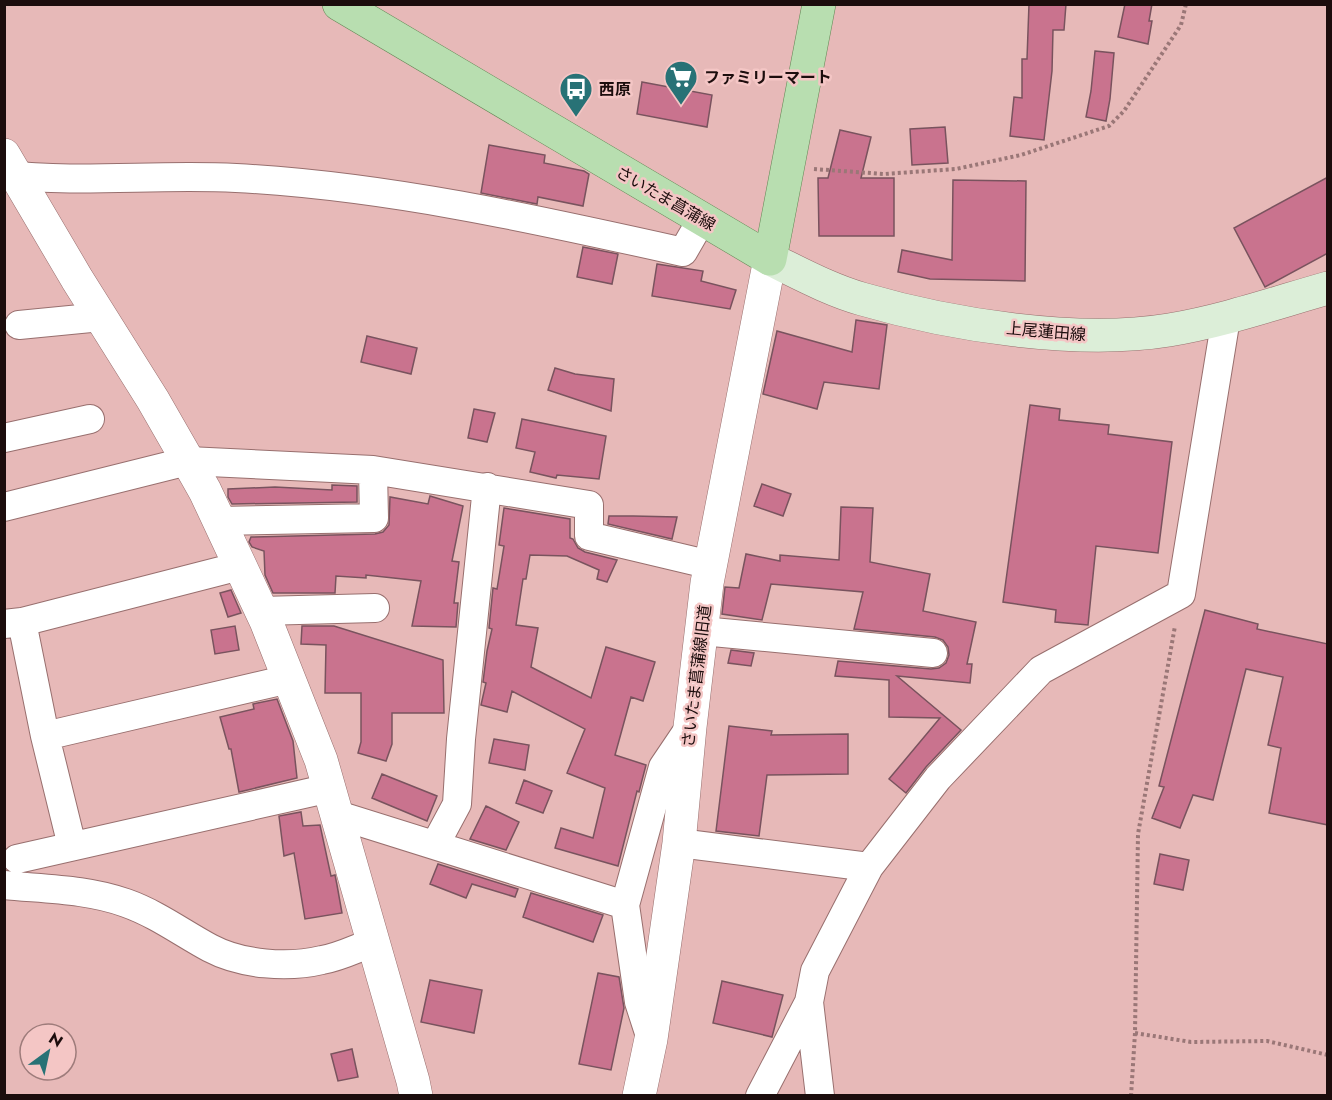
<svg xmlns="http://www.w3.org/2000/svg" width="1332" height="1100" viewBox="0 0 1332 1100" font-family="Jost,'Noto Sans JP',sans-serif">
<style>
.building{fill:#c9738e;stroke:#79535e;stroke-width:1.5}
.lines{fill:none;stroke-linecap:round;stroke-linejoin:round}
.minor-casing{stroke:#986f6e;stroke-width:30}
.tertiary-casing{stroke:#986f6e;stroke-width:34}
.secondary-casing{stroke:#986f6e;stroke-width:34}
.primary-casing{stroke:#638755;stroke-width:34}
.path{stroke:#9a7777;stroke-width:4;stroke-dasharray:3 3;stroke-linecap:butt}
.minor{stroke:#fff;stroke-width:28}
.tertiary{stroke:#fff;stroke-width:33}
.secondary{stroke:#dceed8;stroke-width:33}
.primary{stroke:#b8deb0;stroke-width:33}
.labels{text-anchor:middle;stroke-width:5;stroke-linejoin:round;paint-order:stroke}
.poi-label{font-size:16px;font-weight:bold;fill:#1c0d0d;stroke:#f4c6c5;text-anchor:start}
.street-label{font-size:16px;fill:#1c0d0d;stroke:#f4c6c5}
</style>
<rect width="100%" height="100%" fill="#e7b9b8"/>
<path class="building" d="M1029 4H1066L1064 30H1053L1052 71 1044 140 1010 136 1014 97 1022 98V59H1027Z
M1125 4H1152L1149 21H1152L1148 44 1118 37Z
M1095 51 1114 53 1110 99 1106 121 1086 117 1091 91Z
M642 82 712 95 707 127 637 114Z
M945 127 948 163 912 165 910 129Z
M840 130 871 137 861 178H894V236H819L818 178H828Z
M489 145 545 155 544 163 584 171 589 174 583 206 538 197 537 204 481 193Z
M1328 177V253L1265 287 1234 228Z
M953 180 1026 181 1025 281 930 279 898 272 902 250 952 260Z
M583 247 618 254 612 284 577 277Z
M657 264 703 271 701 281 736 290 730 309 652 296Z
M856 320 887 325 879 389 824 382 817 409 763 394 777 331 852 352Z
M367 336 417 348 411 374 361 362Z
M555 368 575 374 614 379 611 411 548 390Z
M1030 405 1060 409 1059 420 1109 425 1108 434 1172 442 1158 553 1096 546 1088 625 1055 622 1056 610 1003 602Z
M474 409 495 413 487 442 468 438Z
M522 419 606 436 599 479 557 475 556 478 530 472 535 452 516 448Z
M762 484 791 494 783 516 754 506Z
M332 485 357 486V502L232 504 228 497V489L275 487 332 490Z
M430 496 463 506 452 561 459 562 454 603H458L456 627 412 626 421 581 366 575V578L336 576 335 593H273L265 575 264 551 252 547 249 542 251 537 375 534 383 532 389 525 390 497 428 504Z
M841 507 873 508 870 562 930 574 923 611 976 622 967 664H972L970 683 897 676 961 730 926 767 906 793 889 779 940 718 889 717V680L835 676 838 661 931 669 939 668 946 663 949 655 948 647 943 640 935 637 854 629 863 592 771 584 762 620 722 614 725 587 739 588 746 554 780 561V555L839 560Z
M504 508 570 519V538L573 539 578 548 585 552 617 560 607 582 597 579 599 570 567 556 530 555 526 579H523L516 625 538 628 531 667 591 698 606 647 655 662 643 701 631 697 615 755 646 765 639 792 637 791 618 866 555 848 561 828 593 838 605 788 567 773 585 729 512 691 507 712 481 705 486 683 483 682 487 651 492 629 489 628 493 588 497 589 504 546 499 545Z
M609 516H633L677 517 672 539 608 524Z
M231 590 241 613 228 617 220 593Z
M1205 610 1258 624 1257 629 1328 644V825L1269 813 1281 748 1268 745 1283 677 1246 669 1213 800 1193 795 1180 828 1152 818 1164 787 1159 786Z
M235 626 239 650 215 654 211 630Z
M302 626H334L443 660 444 713H392V744L386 761 358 753 361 742V693H325L326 645 301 644Z
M731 650 754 653 751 666 728 663Z
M277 699 293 741 297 778 239 792 231 749H229L220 717 254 709 253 704Z
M729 726 772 731 771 735 848 734V774L767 775 759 836 716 831Z
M494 739 529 745 525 770 489 763Z
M382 774 437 796 427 821 372 798Z
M524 780 552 791 543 813 516 803Z
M486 806 519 822 506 850 470 839Z
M301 812 303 826 320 825 331 876 335 875 337 885 342 913 305 919 294 853 284 856 279 816Z
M1160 854 1189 860 1183 890 1154 884Z
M438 864 518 889 515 897 472 884 466 898 430 884Z
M531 893 603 915 593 942 523 917Z
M598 973 619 977 624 1008 611 1070 579 1064Z
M430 980 482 990 474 1033 421 1022Z
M722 981 783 995 772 1037 713 1023Z
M352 1049 358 1077 338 1081 331 1054Z"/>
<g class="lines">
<g class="minor-casing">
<path id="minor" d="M4 175C81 183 159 174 236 178 387 186 535 219 683 252L702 219
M19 325 101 317
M4 438 90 419
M4 507 188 461 373 470 589 505V536L711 565
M219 521 374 518 373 470
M261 611 375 608
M22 622 45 736 72 846
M4 624 22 622 240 566
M702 631 933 653
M45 736 289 679
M338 815 625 905
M679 843 869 867 938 778 1041 670 1181 594 1226 318
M435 845 457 804 461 739 487 487
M17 859 330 788
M4 885C44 889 88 889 126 903 157 914 182 933 210 948 242 965 288 968 322 960 340 957 357 948 374 942
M651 1039 639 1002 625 905 663 767 690 727
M760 1096 809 1002
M820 1096 809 1002 815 971 869 867"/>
</g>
<g class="tertiary-casing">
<path id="tertiary" d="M4 155 77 279 153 400 188 461 205 491 266 621 321 760 413 1081 416 1096
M639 1096 651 1039 679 843 690 727 707 583 770 259"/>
</g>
<g class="secondary-casing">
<path id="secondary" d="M770 259C799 273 830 290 862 299 951 325 1077 345 1169 330 1223 321 1275 303 1328 288"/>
</g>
<g class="primary-casing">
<path id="primary" d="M339 4 770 259 819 4"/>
</g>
<path class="path" d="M814 169 884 174 956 169 1021 155 1109 126 1124 111 1181 25 1186 4
M1135 1033 1191 1042 1267 1041 1328 1055
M1131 1096 1135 1033 1138 834 1175 626"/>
<use href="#minor" class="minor"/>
<use href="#tertiary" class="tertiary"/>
<use href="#secondary" class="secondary"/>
<use href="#primary" class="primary"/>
</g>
<defs>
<g id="supermarket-pin" transform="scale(1.725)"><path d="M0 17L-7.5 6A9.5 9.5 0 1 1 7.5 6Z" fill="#287276" stroke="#f4c6c5"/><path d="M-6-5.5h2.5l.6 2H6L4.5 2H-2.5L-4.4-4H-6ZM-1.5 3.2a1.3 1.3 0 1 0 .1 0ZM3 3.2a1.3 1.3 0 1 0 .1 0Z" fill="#fff"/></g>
<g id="bus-pin" transform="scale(1.725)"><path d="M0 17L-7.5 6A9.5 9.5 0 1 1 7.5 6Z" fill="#287276" stroke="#f4c6c5"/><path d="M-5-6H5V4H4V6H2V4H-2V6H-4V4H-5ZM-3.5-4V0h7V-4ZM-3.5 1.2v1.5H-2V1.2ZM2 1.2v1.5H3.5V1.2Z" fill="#fff"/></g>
</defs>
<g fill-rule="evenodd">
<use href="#supermarket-pin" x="681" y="77"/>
<use href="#bus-pin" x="576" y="89"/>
</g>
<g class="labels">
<g class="poi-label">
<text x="704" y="83">ファミリーマート</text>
<text x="599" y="95">西原</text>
</g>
<g class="street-label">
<text transform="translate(666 198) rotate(30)" y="6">さいたま菖蒲線</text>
<text transform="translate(1046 331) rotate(5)" y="6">上尾蓮田線</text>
<text transform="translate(696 676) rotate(-83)" y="6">さいたま菖蒲線旧道</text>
</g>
</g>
<rect width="1332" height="1100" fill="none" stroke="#1c0d0d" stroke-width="12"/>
<g transform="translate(48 1052) rotate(33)"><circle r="28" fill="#f4c6c5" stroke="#9e7c7b" stroke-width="1.5"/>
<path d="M0-4.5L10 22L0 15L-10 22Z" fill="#287276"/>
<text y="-9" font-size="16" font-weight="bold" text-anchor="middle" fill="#1c0d0d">N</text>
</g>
</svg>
